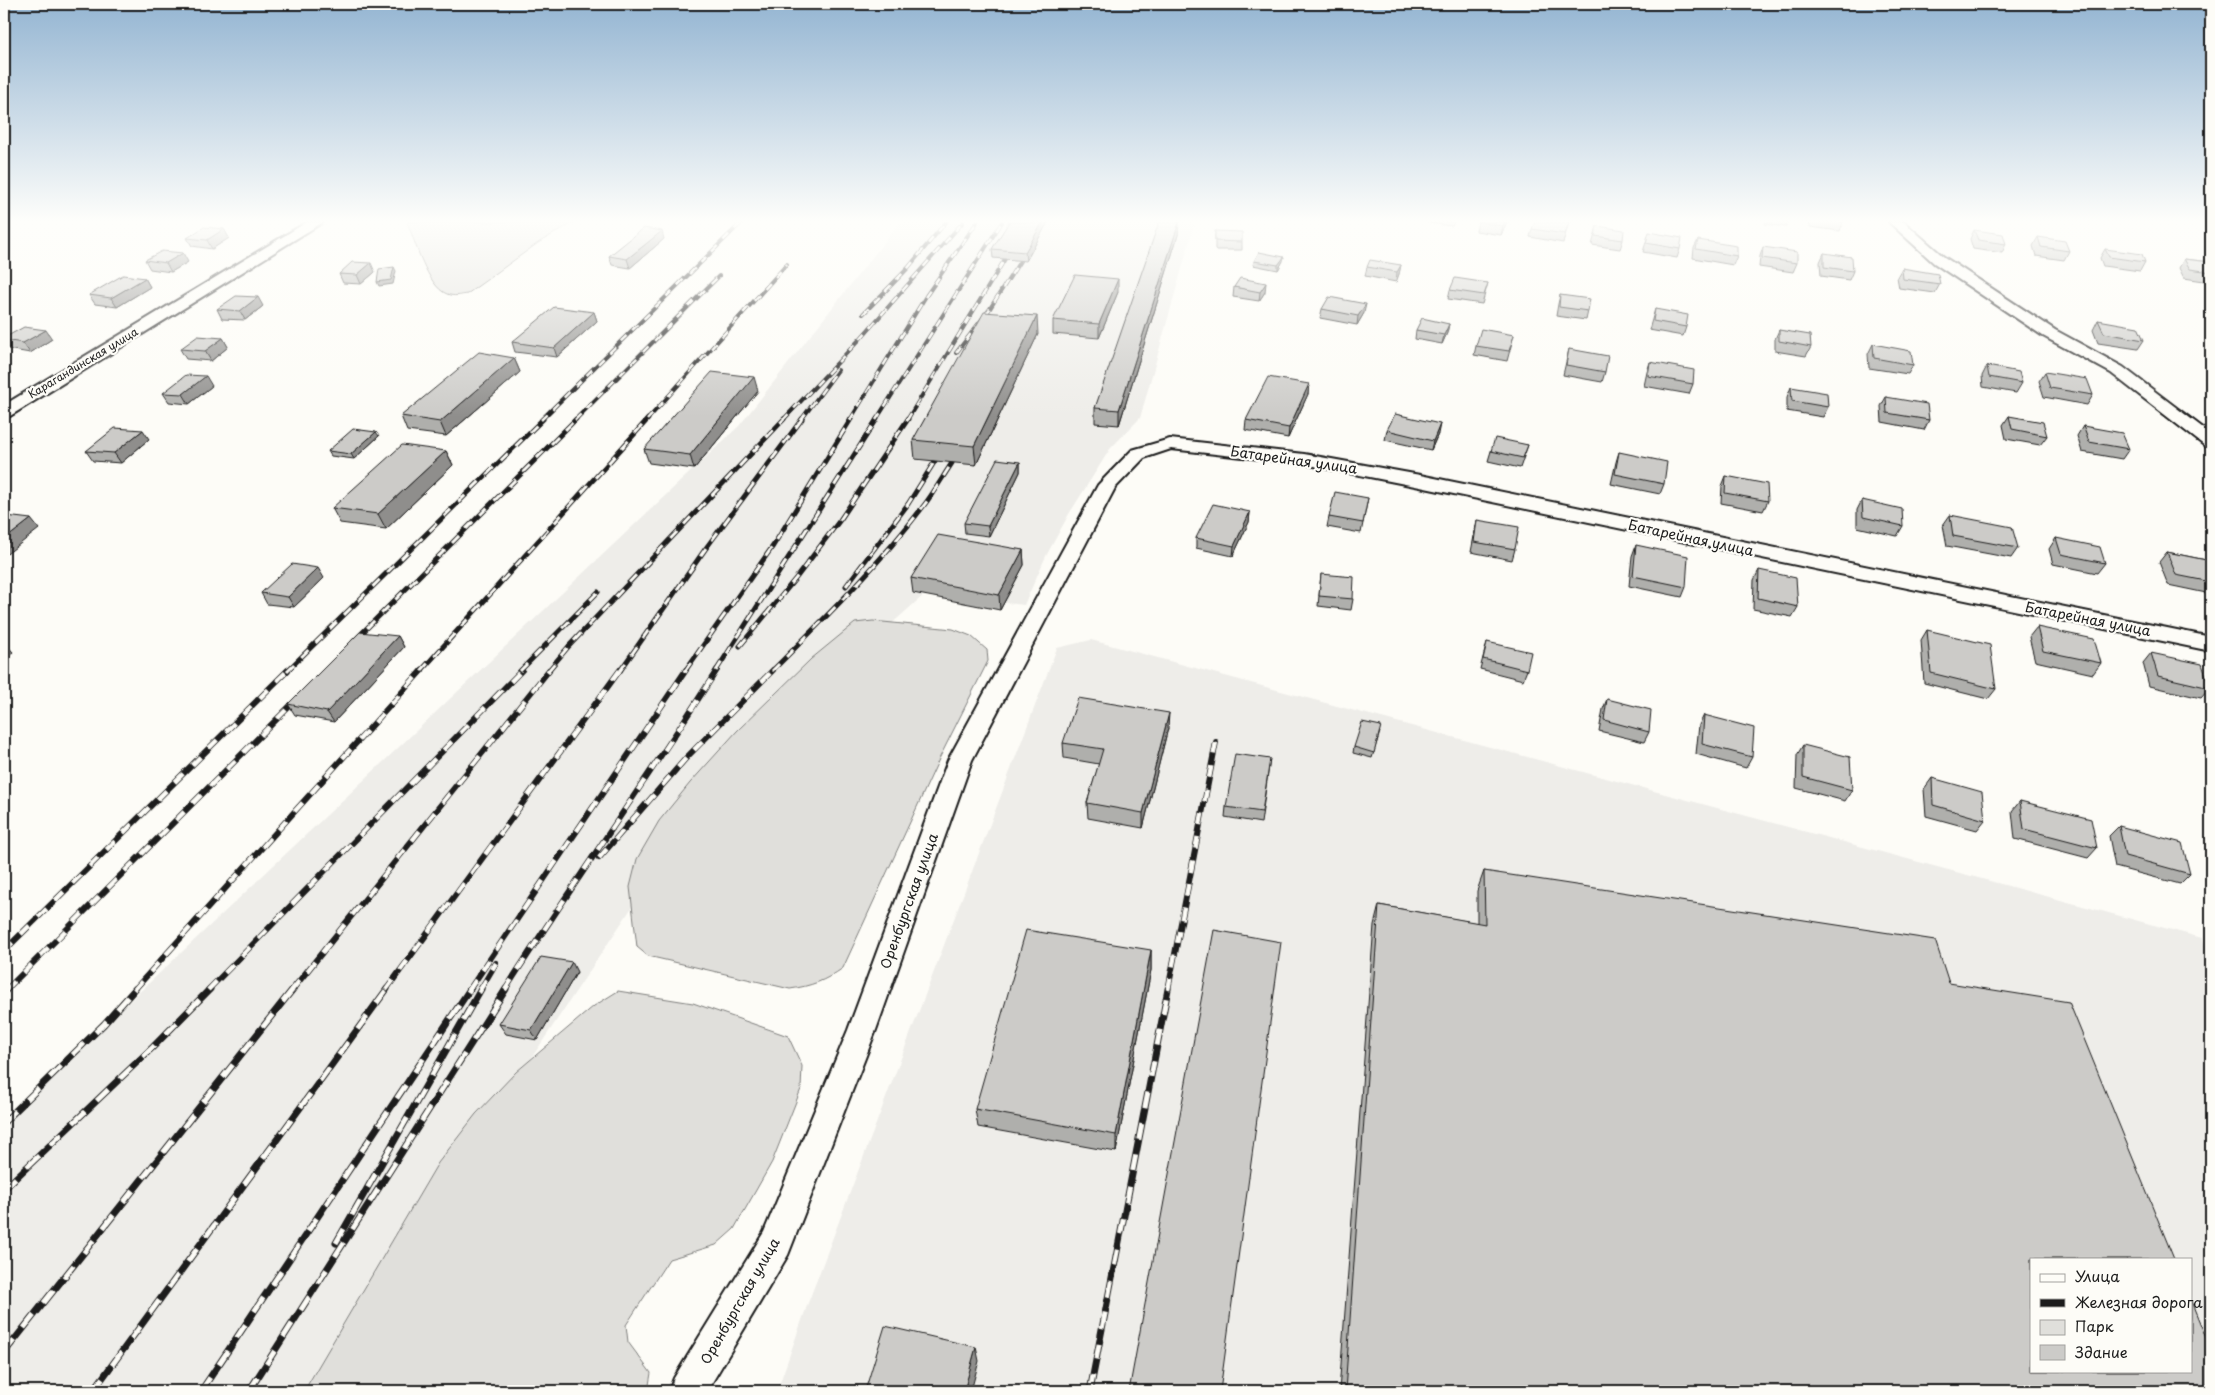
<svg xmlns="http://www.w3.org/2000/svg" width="2215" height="1395" viewBox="0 0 2215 1395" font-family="'Playpen Sans',sans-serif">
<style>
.built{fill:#eeede9;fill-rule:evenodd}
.green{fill:#e0dfdb;stroke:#7e7e7c}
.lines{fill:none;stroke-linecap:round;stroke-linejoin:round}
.street-casing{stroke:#1c1c1c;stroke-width:4}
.street{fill:#fdfcf7;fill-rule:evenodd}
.rail-far3-casing{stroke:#1c1c1c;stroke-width:4}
.rail-far2-casing{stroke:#1c1c1c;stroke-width:5}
.rail-far1-casing{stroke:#1c1c1c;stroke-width:6}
.rail-casing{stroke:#1c1c1c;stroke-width:7}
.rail-far3{stroke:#fdfcf7;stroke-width:2.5;stroke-dasharray:8;stroke-linecap:butt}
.rail-far2{stroke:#fdfcf7;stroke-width:3;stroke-dasharray:10;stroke-linecap:butt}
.rail-far1{stroke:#fdfcf7;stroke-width:4.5;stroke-dasharray:12;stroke-linecap:butt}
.rail{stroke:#fdfcf7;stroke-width:5;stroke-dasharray:16;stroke-linecap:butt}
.wall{fill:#afafac;stroke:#1c1c1c}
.shaded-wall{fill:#8f8e8c;stroke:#1c1c1c}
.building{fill:#cccbc8;stroke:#1c1c1c}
.labels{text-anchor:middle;stroke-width:4.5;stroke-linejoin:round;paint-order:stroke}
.far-street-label{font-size:11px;fill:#1c1c1c;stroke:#fdfcf7}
.street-label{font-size:14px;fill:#1c1c1c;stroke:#fdfcf7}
</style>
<rect width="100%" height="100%" fill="#fdfcf7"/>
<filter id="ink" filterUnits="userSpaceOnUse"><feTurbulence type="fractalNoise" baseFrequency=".02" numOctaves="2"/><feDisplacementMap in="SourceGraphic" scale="10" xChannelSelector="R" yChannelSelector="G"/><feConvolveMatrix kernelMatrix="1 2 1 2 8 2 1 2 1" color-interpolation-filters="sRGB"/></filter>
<g filter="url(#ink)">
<path class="built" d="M900 222H1195L1140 418 1110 449 1069 514 1046 556 1024 605 926 593 717 780 309 1391H4V1120L739 426Z
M1091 640 2202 938 2211 957V1391H777L808 1303 1057 648ZM2031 1259H2191V1371H2031Z"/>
<path class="green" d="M407 222H574L538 243 467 294C460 295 454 297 447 294 427 286 415 241 407 222Z
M873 621 953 629 971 636 987 650 988 661 940 757 843 968C825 981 811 986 790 989L648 956 637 947 630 887 637 859 659 821 690 783 737 731 811 659 855 623Z
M618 991 693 1003 788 1036 802 1066 801 1089 772 1162 734 1229 716 1245 669 1259 626 1325 628 1342 651 1373 648 1391H304L438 1163 476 1114 516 1072 594 1006Z"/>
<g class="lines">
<g class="street-casing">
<path id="street" d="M307 222H323L10 416 4 417V405Z
M1889 222H1904L1944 257 2055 330 2123 367 2211 434V447L2205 446 2111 373 2043 336 1934 263Z
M1170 439 1304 454 1420 475 2211 637V651L1420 487 1304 464 1171 449 1144 458 1115 488 972 760 876 1030 788 1255 707 1391H669L674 1378 764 1232 848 1030 948 760 1098 485 1132 450Z"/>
</g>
<use href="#street" class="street"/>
<g class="rail-far3-casing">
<path id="rail-far3" d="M863 314 908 268 946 222
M956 353 989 310 1020 261
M541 420 742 222
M575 420 719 276
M647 420 787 264
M783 420 860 339 963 222
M801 420 838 370
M850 420 926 296 977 222
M876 420 1002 222
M907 420 1005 259"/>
</g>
<g class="rail-far2-casing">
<path id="rail-far2" d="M846 586 908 504 935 461
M353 642 576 419
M740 646 796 578 840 520 908 419
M287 671 543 419
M421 671 648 419
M520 671 598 592
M548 671 569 646 784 419
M620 671 706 548 802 419
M685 671 773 546 851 419
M716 671 877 419
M772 671C824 619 877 567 922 508 933 494 942 478 952 463"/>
</g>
<g class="rail-far1-casing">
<path id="rail-far1" d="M599 858 687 757 773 670
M4 951 288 670
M6 990 299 697
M134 990 422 670
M208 990 522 670
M292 990 549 670
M386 990 620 670
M469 990 686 670
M480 990 496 963
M505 990C574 882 648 778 717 670
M1168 990 1216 742"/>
</g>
<g class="rail-casing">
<path id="rail" d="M4 992 7 989
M4 1122 104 1024 135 989
M4 1189 153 1047 210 989
M336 1243 481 989
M4 1353 293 989
M93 1391 387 989
M201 1391 470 989
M249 1391 506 989
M1090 1391 1168 989"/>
</g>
<use href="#rail-far3" class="rail-far3"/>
<use href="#rail-far2" class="rail-far2"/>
<use href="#rail-far1" class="rail-far1"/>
<use href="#rail" class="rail"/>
</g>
<path class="wall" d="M1048 222 1026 261 993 258 992 249Z
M1179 222 1178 235 1119 425 1095 423V408Z
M1428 222H1454L1452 226 1428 223Z
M1478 222H1507L1501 235 1476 231Z
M1569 222 1563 243 1530 237 1532 229Z
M1765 222H1788L1786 227 1765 224Z
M1809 222H1843L1840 231 1810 227Z
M1597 226 1623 240 1620 249 1592 245Z
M224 229 229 238 212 249 192 246 187 238Z
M1974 230 2006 244 2002 253 1973 249 1970 239Z
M1215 231 1242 242V250H1215Z
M1649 232 1680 249 1677 258 1643 252Z
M2038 237 2069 251 2064 260 2036 256 2033 246Z
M664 239 630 268 612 265 609 256Z
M1698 240 1737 256 1733 265 1693 258 1694 248Z
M1763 247 1797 263 1793 272 1759 267 1760 256Z
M2105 249 2145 262 2140 271 2103 266 2100 258Z
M1824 253 1853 271 1849 280 1821 276 1820 262Z
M2184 259 2211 262V282L2184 278 2179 268Z
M145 260 188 262 171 272 150 269Z
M1254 261H1283L1278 270 1253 265Z
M1401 265 1399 274 1396 282 1365 276 1367 267Z
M1902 268 1940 284 1935 293 1899 288 1897 277Z
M375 272 361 284 343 283 339 274Z
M145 278 150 287 117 307 95 304 89 295Z
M1488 283 1482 304 1448 299 1450 290Z
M1234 287 1265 292 1259 301 1233 297Z
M1118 292 1099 338 1053 334V320Z
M1560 295 1588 311 1586 320 1556 316 1558 304Z
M263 306 245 320 222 319 217 309Z
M1322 309 1364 313 1357 325 1320 318Z
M1655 309 1686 327 1683 336 1649 330Z
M594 312 597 321 557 357 515 352 512 342Z
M2098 320 2144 340 2138 349 2098 343 2093 330Z
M1449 324 1447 333 1442 344 1415 339 1416 330Z
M1779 330 1811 347 1806 356 1775 351V339Z
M1038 334 976 465 915 459 913 440Z
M1514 335 1507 361 1474 355 1476 346Z
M4 338 52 339 30 353 7 349 4 345Z
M223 338 228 347 211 361 186 359 180 349Z
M1873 344 1913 365 1908 374 1869 368 1868 354Z
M1569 349 1605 372 1602 382 1563 375Z
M514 358 520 372 446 436 407 431 401 416Z
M1650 362 1693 384 1689 394 1644 386 1647 372Z
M1987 366 2022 383 2016 393 1983 387 1982 376Z
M2045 372 2093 395 2087 405 2044 397 2039 381Z
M1309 384 1308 394 1288 438 1245 430 1246 420Z
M212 386 189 404 169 402 163 393Z
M1791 387 1828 407 1823 417 1787 411V397Z
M758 391 694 469 649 463 644 449Z
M1886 397 1929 420 1924 430 1882 422 1881 406Z
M2009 416 2047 436 2040 445 2006 439 2003 425Z
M2083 426 2129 449 2122 459 2082 452 2077 436Z
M1387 430 1438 434 1431 450 1385 440Z
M379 436 354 459 331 456 328 451Z
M149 439 121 463 93 461 86 451Z
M1528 445 1520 468 1488 461 1491 451Z
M446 451 453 465 386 529 340 523 332 508Z
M1619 452 1664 484 1660 494 1611 484 1616 462Z
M1020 462V472L989 536 965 533 964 523Z
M1726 476 1768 501 1763 511 1721 503 1722 486Z
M1368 498 1361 533 1327 527 1329 517Z
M1862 500 1903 526 1897 536 1857 527V510Z
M1250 512 1249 522 1233 556 1196 548V538Z
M1950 515 2018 548 2011 558 1947 546 1943 525Z
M1477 520 1515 549 1512 560 1471 552Z
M2056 538 2105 563 2097 573 2053 564 2049 549Z
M1636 545 1686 587 1682 597 1629 586 1632 556Z
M1023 550 1024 565 1000 610 913 593 911 578Z
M2167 552 2211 561V594L2168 585 2159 562Z
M1759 570 1798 607 1792 617 1753 609 1754 580Z
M1321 574 1353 599 1351 610 1318 606Z
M324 578 294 607 267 604 261 593Z
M2037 627 2101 663 2093 674 2035 661 2029 637Z
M1927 630 1996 689 1988 699 1924 683 1921 640Z
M398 636 404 647 334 722 295 715 288 704Z
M1487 642 1527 670 1523 680 1480 669Z
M2151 653 2210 688 2201 698 2149 686 2143 663Z
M1607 699 1649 732 1644 742 1599 731 1603 709Z
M1704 715 1752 757 1746 768 1696 754 1699 725Z
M1168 728 1143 828 1088 818 1087 803 1099 764 1064 758 1063 743Z
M1380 732 1372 758 1353 753 1354 747Z
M1803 745 1852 790 1845 801 1796 788 1797 755Z
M1270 759 1261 823 1225 817 1226 807Z
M1932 778 1985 820 1977 830 1926 816 1924 789Z
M2020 801 2097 848 2088 858 2015 839 2012 811Z
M2119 826 2190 874 2180 884 2115 867 2109 836Z
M1484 871 1949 983 2211 1391H1339L1374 925 1379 905 1477 923V891Z
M1151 950V970L1116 1152 978 1127 975 1109Z
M577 972 537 1040 506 1034 499 1024Z"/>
<path class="shaded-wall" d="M1043 222H1048L1026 261 1025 252Z
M1179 222 1178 235 1119 425V410Z
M1505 222H1507L1501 235 1503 226Z
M224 229 229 238 212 249 207 240Z
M662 231 664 239 630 268 627 259Z
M183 253 188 262 171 272 166 263Z
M1284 257 1283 261 1278 270V265Z
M371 263 375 272 361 284 357 275Z
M1401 265 1399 274 1396 282 1397 272Z
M394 267 396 271 393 284 379 286 377 282Z
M145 278 150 287 117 307 111 298Z
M1118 279V292L1099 338V324Z
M1266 283 1265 292 1259 301 1260 292Z
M258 297 263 306 245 320 240 311Z
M1366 304 1364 313 1357 325 1358 316Z
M594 312 597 321 557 357 554 348Z
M1037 316 1038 334 976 465 974 446Z
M1449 324 1447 333 1442 344 1444 335Z
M46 330 52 339 30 353 23 343Z
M223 338 228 347 211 361 205 351Z
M514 358 520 372 446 436 440 422Z
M206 376 212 386 189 404 183 394Z
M754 377 758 391 694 469 690 455Z
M1309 384 1308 394 1288 438 1289 428Z
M1440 424 1438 434 1431 450 1433 441Z
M143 430 149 439 121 463 114 453Z
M376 432 379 436 354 459 351 454Z
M446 451 453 465 386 529 378 514Z
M1020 462V472L989 536 988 526Z
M1250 512 1249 522 1233 556 1234 546Z
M31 519 39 529 7 554 4 550V540Z
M1023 550 1024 565 1000 610 999 595Z
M318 568 324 578 294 607 288 597Z
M398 636 404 647 334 722 327 712Z
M4 642 13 652 4 662Z
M1169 713 1168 728 1143 828V813Z
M1151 950V970L1116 1152V1135Z
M572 962 577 972 537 1040 531 1030Z
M976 1347 979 1361 971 1391H964Z"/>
<path class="building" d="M1009 222H1043L1025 252 992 249Z
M1159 222H1179L1119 410 1095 408Z
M1478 222H1505L1503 226Z
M1535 222H1569L1565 234 1532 229Z
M1597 226 1624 230 1623 240 1595 236Z
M204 227 224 229 207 240 187 238Z
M644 228 662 231 627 259 609 256Z
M1974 230 2003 234 2006 244 1978 240Z
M1215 231 1242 232V242L1215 241Z
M1649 232 1682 238 1680 249 1646 243Z
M2038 237 2065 241 2069 251 2041 247Z
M1698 240 1737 246V256L1696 249Z
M1763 247 1797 252V263L1762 258Z
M2105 249 2142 254 2145 262 2109 257Z
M162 251 183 253 166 263 145 260Z
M1259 252 1284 257 1278 265 1254 261Z
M1824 253 1852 257 1853 271 1824 267Z
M2184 259 2211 262V272L2190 269Z
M1370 260 1401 265 1397 272 1367 267Z
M352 262 371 263 357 275 339 274Z
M394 267 391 280 377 282 379 269Z
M1902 268 1938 274 1940 284 1903 279Z
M123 275 145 278 111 298 89 295Z
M1075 275 1118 279 1099 324 1053 320Z
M1240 278 1266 283 1260 292 1234 287Z
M1455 278 1488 283 1484 295 1450 290Z
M1560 295 1590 299 1588 311 1559 307Z
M236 296 258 297 240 311 217 309Z
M1329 297 1366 304 1358 316 1322 309Z
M554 307 594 312 554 348 512 342Z
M1655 309 1688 315 1686 327 1653 321Z
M984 312 1037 316 974 446 913 440Z
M1422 318 1449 324 1444 335 1416 330Z
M2098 320 2138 327 2144 340 2104 333Z
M24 327 46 330 23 343 4 340V338Z
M1481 329 1514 335 1509 351 1476 346Z
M1779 330 1810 335 1811 347 1779 341Z
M198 336 223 338 205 351 180 349Z
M1873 344 1911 351 1913 365 1874 358Z
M1569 349 1608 356 1605 372 1566 365Z
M479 352 514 358 440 422 401 416Z
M1650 362 1694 370 1693 384 1648 376Z
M1987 366 2019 372 2022 383 1989 377Z
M712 372 754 377 690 455 644 449Z
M2045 372 2087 379 2093 395 2050 388Z
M186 375 206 376 183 394 163 393Z
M1268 377 1309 384 1289 428 1246 420Z
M1791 387 1827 393 1828 407 1792 401Z
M1886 397 1927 404 1929 420 1887 413Z
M1395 414 1440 424 1433 441 1387 430Z
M2009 416 2043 422 2047 436 2012 429Z
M2083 426 2122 433 2129 449 2089 442Z
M115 428 143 430 114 453 86 451Z
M353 429 376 432 351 454 328 451Z
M1495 438 1528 445 1523 458 1491 451Z
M402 445 446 451 378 514 332 508Z
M1619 452 1667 462 1664 484 1615 474Z
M997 459 1020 462 988 526 964 523Z
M1726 476 1767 484 1768 501 1725 493Z
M1335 492 1368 498 1363 523 1329 517Z
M1862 500 1902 509 1903 526 1863 517Z
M1213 504 1250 512 1234 546 1196 538Z
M1950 515 2012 527 2018 548 1953 536Z
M6 516 31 519 4 540V518Z
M1477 520 1519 527 1515 549 1474 542Z
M938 535 1023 550 999 595 911 578Z
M2056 538 2100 547 2105 563 2061 554Z
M1636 545 1688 556 1686 587 1633 576Z
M2167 552 2211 561V582L2176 575Z
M292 564 318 568 288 597 261 593Z
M1759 570 1796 578 1798 607 1758 598Z
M1321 574 1354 577 1353 599 1319 596Z
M2037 627 2094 639 2101 663 2043 651Z
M1927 630 1990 645 1996 689 1931 673Z
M360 632 398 636 327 712 288 704Z
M1487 642 1531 652 1527 670 1483 659Z
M2151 653 2202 664 2210 688 2158 676Z
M1078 698 1169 713 1143 813 1087 803 1103 749 1063 743Z
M1607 699 1651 710 1649 732 1604 720Z
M1704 715 1754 728 1752 757 1702 744Z
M1362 722 1381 726 1374 753 1354 747Z
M1803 745 1850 757 1852 790 1803 777Z
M1235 754 1270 759 1262 812 1226 807Z
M1932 778 1982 792 1985 820 1933 805Z
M2020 801 2091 819 2097 848 2024 829Z
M2119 826 2182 843 2190 874 2125 856Z
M1484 871 1935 940 1949 983 2069 1002 2174 1259H2031V1371H2191V1301L2211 1350V1391H1345L1379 905 1485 924Z
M1026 930 1151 950 1116 1135 975 1109Z
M1214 930 1281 942 1220 1391H1129Z
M541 957 572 962 531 1030 499 1024Z
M885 1326 976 1347 964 1391H865Z"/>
</g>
<linearGradient id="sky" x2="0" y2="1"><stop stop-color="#94b5d2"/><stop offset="0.53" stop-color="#fefefb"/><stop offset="1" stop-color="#fefefb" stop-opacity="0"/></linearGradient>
<rect width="2215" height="417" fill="url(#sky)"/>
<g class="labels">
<g class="far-street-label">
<text transform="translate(83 363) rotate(-31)" y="4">Карагандинская улица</text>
</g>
<g class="street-label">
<text transform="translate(1294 460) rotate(8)" y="5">Батарейная улица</text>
<text transform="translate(1691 538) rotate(12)" y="5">Батарейная улица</text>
<text transform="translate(2088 619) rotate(11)" y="5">Батарейная улица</text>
<text transform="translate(909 901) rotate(-70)" y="5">Оренбургская улица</text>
<text transform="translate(740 1301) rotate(-60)" y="5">Оренбургская улица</text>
</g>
</g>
<rect width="2215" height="1395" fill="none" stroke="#fdfcf7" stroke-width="20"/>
<rect x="10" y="10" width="2195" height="1375" fill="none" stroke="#1c1c1c" stroke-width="2" filter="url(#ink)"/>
<rect x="2030" y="1258" width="162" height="115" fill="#fdfcf7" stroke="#a3a29f"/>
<rect x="2040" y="1274" width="25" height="8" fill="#fdfcf7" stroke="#a3a29f"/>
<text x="2075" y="1282" font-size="15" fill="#1c1c1c">Улица</text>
<rect x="2040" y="1299" width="25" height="8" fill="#1c1c1c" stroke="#a3a29f"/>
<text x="2075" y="1308" font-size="15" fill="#1c1c1c">Железная дорога</text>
<rect x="2040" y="1320" width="25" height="15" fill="#e0dfdb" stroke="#a3a29f"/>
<text x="2075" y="1332" font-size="15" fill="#1c1c1c">Парк</text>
<rect x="2040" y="1345" width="25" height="15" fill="#cccbc8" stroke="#a3a29f"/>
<text x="2075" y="1358" font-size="15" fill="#1c1c1c">Здание</text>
</svg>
